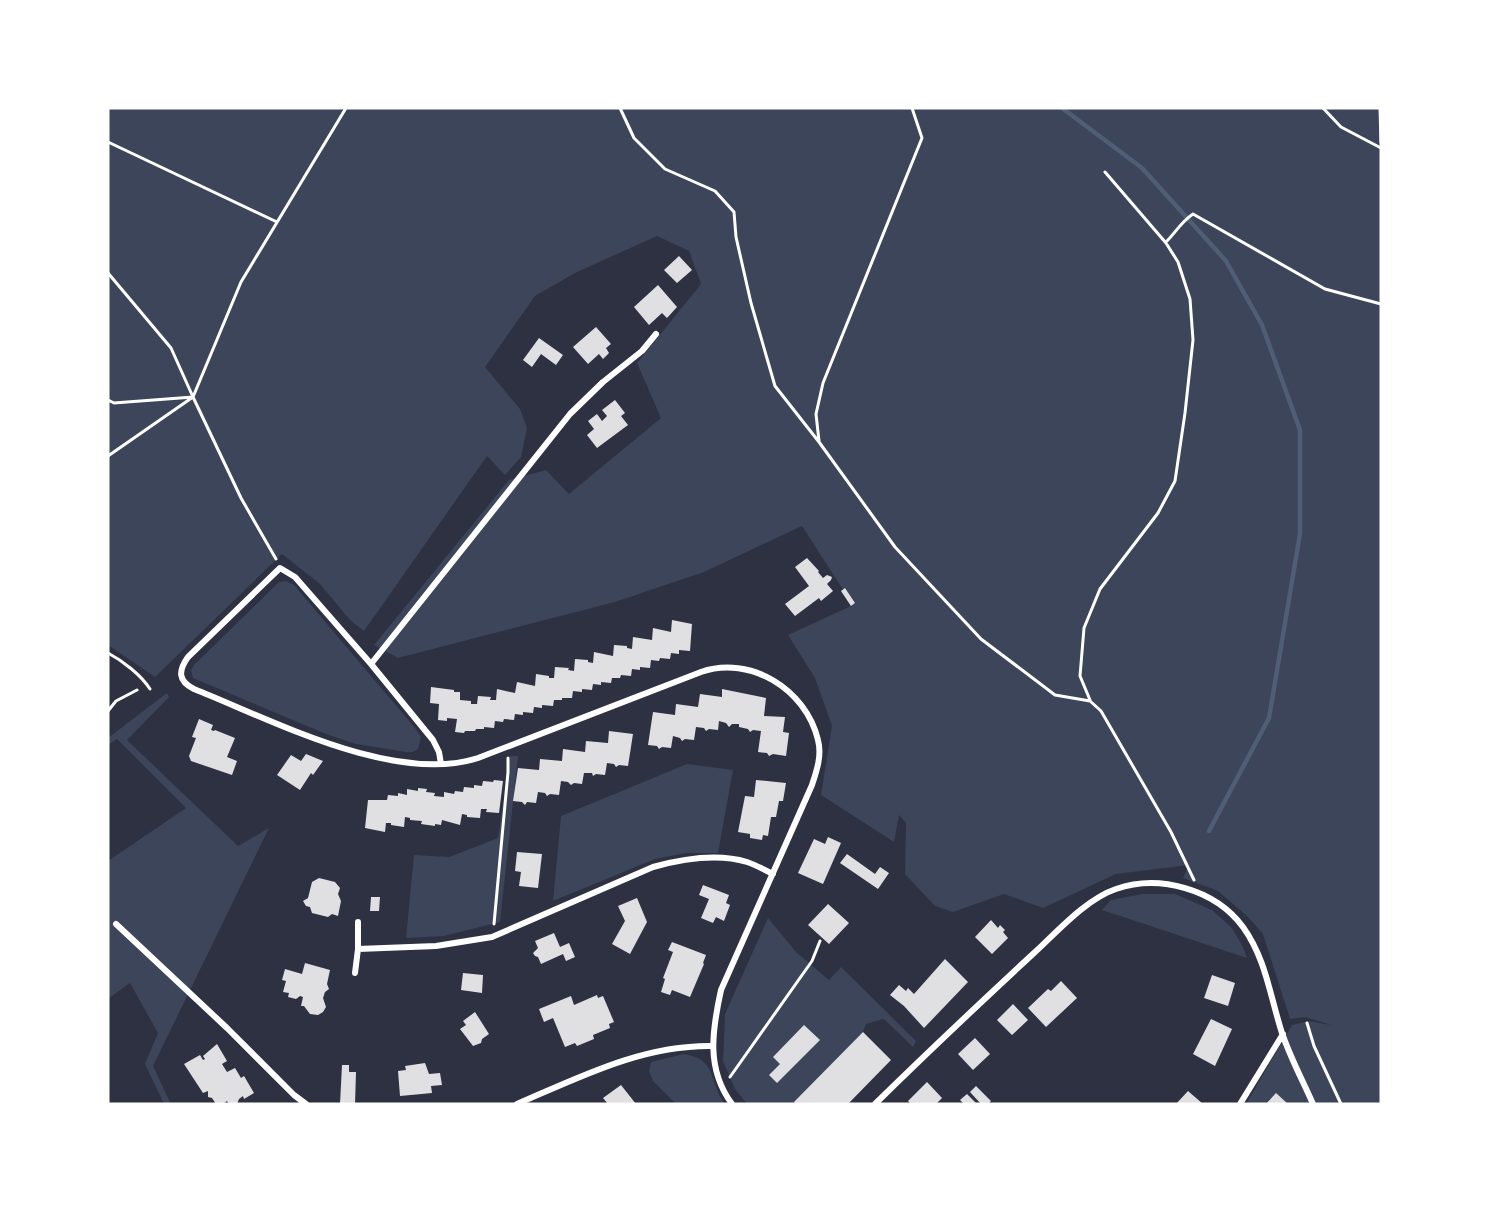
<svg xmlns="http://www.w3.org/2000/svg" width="1489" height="1212" viewBox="0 0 1489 1212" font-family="'Public Sans',sans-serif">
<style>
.green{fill:#3c4559}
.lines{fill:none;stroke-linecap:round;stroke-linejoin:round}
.stream{stroke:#4f5d75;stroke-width:4.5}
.building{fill:#e0e0e3}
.path{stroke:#fff;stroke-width:3}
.minor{stroke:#fff;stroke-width:6}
</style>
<rect width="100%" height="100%" fill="#2d3142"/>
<path class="green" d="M108 108H1381V1104H1246L1292 1025 1309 1021 1331 1025 1305 1017 1290 1019 1263 934 1248 917 1218 891 1183 878 1189 865 1116 874 1043 908 1004 894 953 912 935 906 905 874 906 823 899 815 894 842 821 795 832 726 815 678 788 635 853 605 802 526 704 572 615 602 398 658 374 645 509 480 546 470 569 494 661 418 637 363 701 284 689 251 657 236 575 273 535 296 485 367 520 409 527 428 521 457 505 475 487 456 364 631 350 620 320 584 282 554 155 677 108 645Z
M286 581 294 585 415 728 421 737 418 749 413 752H406L356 744 326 734 193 678 191 670 194 665 279 582Z
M167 693 169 697 127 740 238 846 269 828 153 1066 171 1104H164L145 1064 158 1033 130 983 108 999V861L186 808 117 739 108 745V738Z
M510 756H518L500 922 444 936 406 938 414 855 449 857 498 838Z
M687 764 733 770 718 853H686L655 859 553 901 561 816Z
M1142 894H1175L1212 910 1232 928 1243 947 1247 958 1102 910 1111 900Z
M768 918 796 952 829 980 841 967 916 1041 913 1047 884 1019 866 1024 863 1032 793 1104H747L735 1089 723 1061 725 1014Z
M684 1054C718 1059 708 1082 725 1104H676L653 1081 649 1071 651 1062Z"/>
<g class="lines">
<path class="stream" d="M1062 108 1142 168 1226 261 1262 325 1300 430V534L1269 718 1209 831"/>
</g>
<path class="building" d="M679 256 692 270 677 283 664 270Z
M658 285 677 307 667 318 662 313 649 325 634 307Z
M596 327 611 344 606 348 609 353 603 359 599 354 588 364 573 347Z
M539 338 563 355 556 365 541 354 532 367 523 360Z
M615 400 625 413 621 416 628 425 597 448 587 435 594 429 588 421 597 414 602 421 607 416 602 410Z
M807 558 819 571 818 572 823 578 827 575 832 577 831 580 827 584 833 591 821 601 819 598 795 616 785 604 809 586 795 567Z
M845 588 855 603 851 606 841 591Z
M672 620 692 624 690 651 679 650V654L671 653 670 659 660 658 659 661 651 660 650 668 640 667V670L632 669 631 676 621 675 620 678H612L611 683 601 682V685L593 684 592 690 582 689V692L573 691 572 698H562V700H554L553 706 542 705V708L534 707 533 713 523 712V715L515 714 514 720 504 719 503 722 495 721 494 728 484 727V729H476L475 731H465L464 733 455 732 457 719 447 718V721L438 720 439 704 430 703 431 687 454 690V692H460V700L471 701V704H477L478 696 491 697 490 700H496L497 689 515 693 517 682 535 686 536 674 549 676V678H554L555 667 569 668 568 670 574 671 575 659 588 660V662L593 663 594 652 613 656 614 645 627 646V648L632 649 633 637 652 640 653 628 671 632Z
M722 689 766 698 764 716 785 717 783 732 789 733 786 756 773 754 769 756 767 753 758 752 761 731 753 730 750 732 748 729 739 727V724H732L729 727 726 723 719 721 718 730 709 729 706 731 704 728 696 727 694 740 685 739 682 741 680 738 673 736 671 748 662 747 659 749 657 746 648 745 653 712 675 715 676 704 698 707 700 694 722 697Z
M199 719 213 725 211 730 214 731 215 730 235 738 227 757 237 761 232 775 191 761 189 756 196 738 192 737Z
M609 731 633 734 628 766 619 765 616 767 614 764 607 763 605 775 596 774 593 776 592 773H584L582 784 574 783 571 785 568 782 561 781 559 795 550 794 547 796 545 793 538 792 536 803 527 802 525 805 522 802 513 801 518 768 539 770 540 759 562 761 563 749 585 752 586 741 608 743Z
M306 754 323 761 313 775 311 773 300 790 277 775 291 755 301 761Z
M494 780 503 781 499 813 486 812 487 809H481L480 818 467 817V815L462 814 460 825 442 820 441 825 435 824V826L421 824 422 821 410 820V818L405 817 404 827 391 825V823H386L385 832 365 828 368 800H387L388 795 398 796V793L407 795V789L418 791V788L427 789 426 792 435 793 434 796 444 797V792L454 794 455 791 463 792 464 787 474 788V785L482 786 483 781 493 782Z
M756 780 786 783 783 801H779L776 817H771L768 836 763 835 762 840 750 838V834L738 832 745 796 754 797Z
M828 837 841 843 823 884 798 873 814 839 825 844Z
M517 852 542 854 538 888 519 886 521 872 515 871Z
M847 854 875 874 880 867 889 873 878 889 840 863Z
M319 878 335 882 340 888 338 894 341 901 338 916 332 914 328 917 312 913 310 907 306 906 303 901 308 898 312 882Z
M703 885 729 895 726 903 730 905 724 921 716 917 713 923 701 918 709 899 699 895Z
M371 897H380L379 911H370Z
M637 898 647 922 630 954 612 944 625 921 618 906Z
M828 904 849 923 829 944 808 925Z
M991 920 998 928 1000 925 1005 930 1003 932 1008 938 992 954 975 937Z
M554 933 560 947 569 943 575 957 566 961 563 954 541 964 538 957 535 956 533 953 538 948 535 941Z
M672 942 706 955 703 963 704 964 690 997 672 990 670 995 661 992 665 979 663 978 673 952 668 950Z
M945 959 968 982 924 1028 904 1006 890 995 899 985 906 991 908 988 914 994Z
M305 963 330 970 327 984 329 989 325 992 323 998 326 1007 323 1012 318 1015 310 1014 304 1006H301L303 997 300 996 296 999 288 997 289 993 283 992 286 981 282 980 285 969 302 974Z
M463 973 483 975 482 993 461 990Z
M1212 975 1235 983 1228 1006 1204 998Z
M1061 981 1077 998 1046 1027 1028 1008 1048 989 1051 991Z
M597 995 598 998 603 996 614 1022 609 1024 610 1028 593 1035 594 1039 577 1046 575 1043 565 1047 553 1018 544 1022 539 1009 571 996 574 1005Z
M1013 1004 1028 1020 1012 1035 997 1020Z
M475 1012 489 1034 482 1039 481 1043 473 1046 460 1029 466 1025 463 1021Z
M1211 1019 1232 1029 1215 1066 1193 1054Z
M804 1025 820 1040 777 1083 769 1075 780 1064 773 1057Z
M863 1032 891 1060 848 1104H795L794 1102Z
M975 1038 990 1054 973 1070 958 1054Z
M217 1044 227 1061 222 1064 227 1072 235 1068 241 1078 244 1076 254 1093 244 1099 243 1096 239 1099 237 1104H229L227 1101 223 1104H216L212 1098 208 1097V1091L203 1093 184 1064 200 1055 203 1060 205 1059 203 1056Z
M425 1063 429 1074 440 1073 442 1085 431 1086 432 1093 400 1096 398 1071 406 1070 405 1066Z
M342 1065H349V1072H356L355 1104H340Z
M927 1082 942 1098 936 1104H911L908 1101Z
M621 1085 636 1104H608L603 1098Z
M976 1086 991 1101 988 1104H981L970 1092Z
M1188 1091 1203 1104H1176Z
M1276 1093 1288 1104H1266Z
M967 1094 976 1103 975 1104H964L960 1100Z"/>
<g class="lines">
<path class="path" d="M620 108 634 138 665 169 715 191 734 212 736 237 751 303 775 386 819 442 895 547 981 639 1055 695 1090 701 1101 711 1171 832 1194 880
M1323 108 1341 127 1381 148
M1380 108 1381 142
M108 142 277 222
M1166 242C1176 232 1181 222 1193 214L1325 289 1381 304
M108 273 171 348 193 397
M108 400 114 403 193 397 241 498 276 559
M819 441 816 414 823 383 922 138 912 108
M108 456 193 397 241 282 346 108
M108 653C123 661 141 675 150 689
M1090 700 1080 676 1084 628 1100 589 1158 513 1175 481 1185 413 1193 340 1190 299 1178 262 1166 243 1105 172
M108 711 116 701 137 690
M494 924 508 772V758
M1307 1023 1314 1046 1341 1104
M730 1077 812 961 820 941"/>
<path class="minor" d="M371 664 295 577 280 568 188 657C178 671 178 681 194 689 272 720 394 785 478 758L701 672C750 655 806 689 818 740 822 755 817 770 812 785L721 990C712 1031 706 1069 732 1104
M441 764 439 752 433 740 371 664 570 414 603 382 642 351 656 334
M358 922V949L436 946 492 937 653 867C682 859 717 853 747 862 756 865 765 870 773 874
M116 924 227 1028 294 1095 306 1104
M355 973 358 949
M517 1104C580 1077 642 1045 712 1046
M875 1104C927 1053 980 1003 1034 953 1057 932 1086 899 1116 889 1159 874 1215 889 1243 927 1266 959 1270 996 1282 1033 1290 1057 1303 1081 1313 1104
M1240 1104 1283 1034"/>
</g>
<rect width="1489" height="1212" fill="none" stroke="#ffffff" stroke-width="219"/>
</svg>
